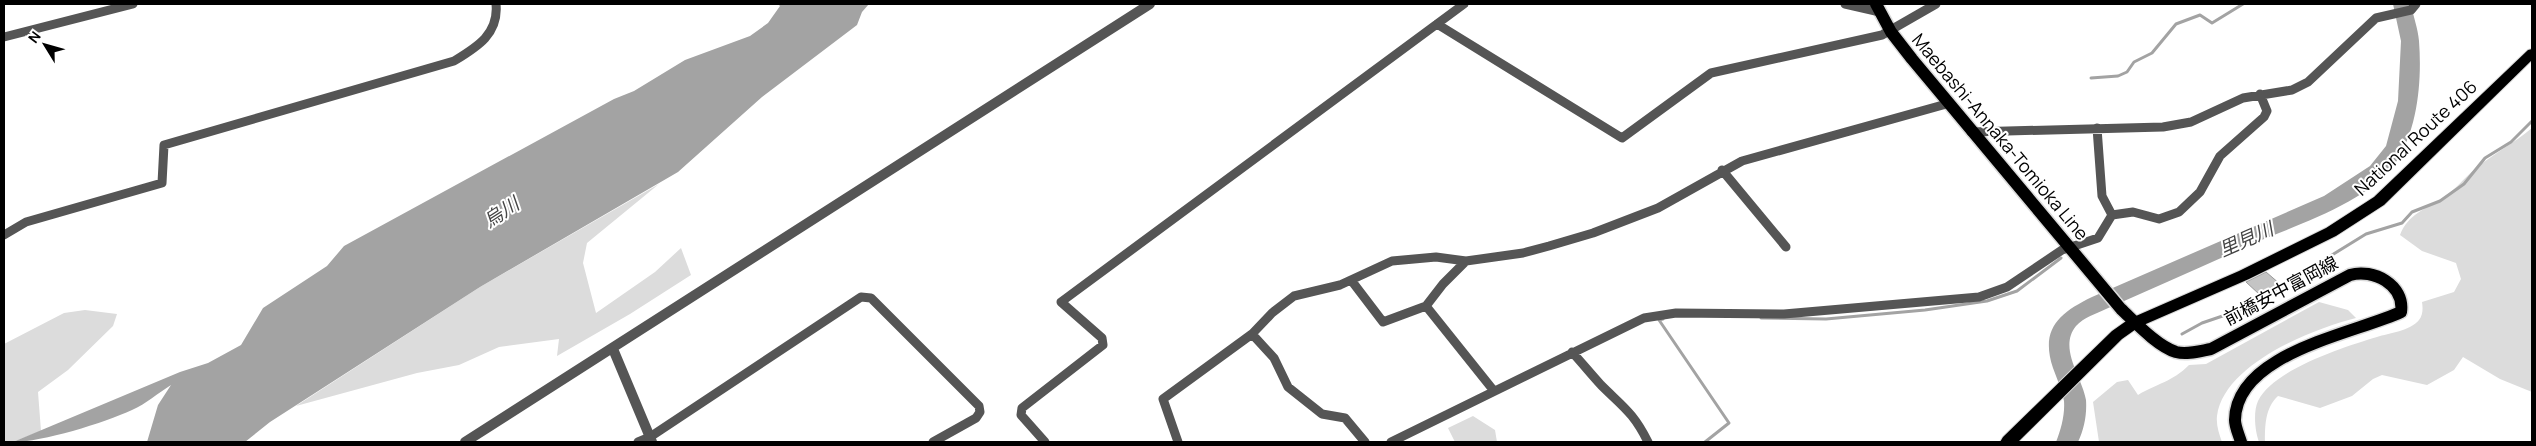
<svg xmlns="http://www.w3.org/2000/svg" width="2536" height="446" viewBox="0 0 2536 446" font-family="Manrope,'Noto Sans JP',sans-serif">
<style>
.green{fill:#dcdcdc}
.water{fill:#a3a3a3}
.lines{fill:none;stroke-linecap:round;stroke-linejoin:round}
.stream{stroke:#a3a3a3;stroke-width:3}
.river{fill:#a3a3a3;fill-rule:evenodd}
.building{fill:#c4c4c4;stroke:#999}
.primary-casing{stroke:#dbdbdb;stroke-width:15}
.trunk-casing{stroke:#dbdbdb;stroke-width:2}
.minor{stroke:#555;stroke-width:9}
.tertiary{stroke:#555;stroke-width:10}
.primary{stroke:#000;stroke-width:12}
.trunk{fill:#000;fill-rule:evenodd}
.labels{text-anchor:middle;stroke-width:4;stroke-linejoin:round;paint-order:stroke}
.street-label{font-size:18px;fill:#000;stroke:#fff}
.water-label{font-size:19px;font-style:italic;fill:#444;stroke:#fff}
</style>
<rect width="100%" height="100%" fill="#fff"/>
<path class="green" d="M2532 128V392L2500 379 2463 357 2454 370 2427 385 2382 375 2373 379 2352 396 2320 408 2278 396C2265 408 2265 426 2265 442H2259C2255 431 2253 412 2258 401 2274 369 2344 347 2377 337 2389 333 2410 331 2419 320 2423 315 2423 308 2422 302L2454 292 2461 279 2456 263 2422 251 2400 235C2408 214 2426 209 2443 198 2455 190 2464 178 2475 169 2493 154 2514 143 2532 128Z
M659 184 587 243 583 263 596 313 655 272 681 248 691 275 630 314 557 356 559 339 499 347 459 365 417 373 296 406 480 287Z
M2319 302 2348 310 2356 318C2312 329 2224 364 2217 416 2216 425 2219 434 2222 442H2099L2093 402 2117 382 2128 380 2138 395C2158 383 2172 382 2189 365L2206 364Z
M85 310 117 314 113 326 68 370 38 392 41 431 13 442H4V344L64 313Z
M1473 416 1495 430 1497 442H1455L1448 428Z"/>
<path class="water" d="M778 4H869L862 12 857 25 762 97 678 172 480 287 270 422 245 442H147L158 405 171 385C158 393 146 404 132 410 104 423 42 442 13 442L180 372 208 363 241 345 263 308 327 266 344 246 614 99 634 91 685 60 750 36 768 23 780 6Z"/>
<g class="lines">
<path class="stream" d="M2091 78 2118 76 2127 72 2134 62 2152 53 2176 24 2200 15 2212 23 2243 4
M1761 318 1826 319 1925 310 1987 301 2017 291 2061 258
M1663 319 1659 320 1729 423 1705 442
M2182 334 2202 323 2246 308 2366 234 2402 223 2412 212 2440 201 2464 184 2485 158 2511 142 2532 121"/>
<path class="river" d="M2393 4H2411C2413 16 2418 28 2419 41 2422 80 2418 129 2396 162 2368 203 2296 225 2252 244 2204 266 2155 287 2106 309 2096 314 2084 317 2076 326 2058 348 2082 377 2086 400 2087 415 2084 429 2078 442H2056C2061 429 2065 415 2064 401 2062 390 2057 379 2053 368 2040 329 2059 313 2092 297L2324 196 2370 166 2386 146 2398 101 2401 41Z"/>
</g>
<path class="building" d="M2266 272 2280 284 2259 294 2246 282Z"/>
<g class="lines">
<g class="primary-casing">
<path id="primary" d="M1876 4 1891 32 1912 59 2121 309C2135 322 2157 346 2176 352 2187 355 2200 351 2211 349L2350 275C2373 268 2405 285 2401 312 2353 334 2236 353 2235 420 2235 427 2239 435 2241 442"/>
</g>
<g class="trunk-casing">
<path id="trunk" d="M2532 49V60L2384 205 2336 236 2249 279 2139 327 2122 339 2018 442H2000L2003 437 2112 331 2129 319 2239 271 2326 228 2374 197 2528 50Z"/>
</g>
<path class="minor" d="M1845 4 1880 12
M1437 24 1622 138 1711 73 1882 35 1936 4
M4 37 133 4
M2097 128 2102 196 2112 215
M1971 132 2163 127 2191 122 2243 98 2292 90 2308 82 2376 18 2411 10 2416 4
M1722 170 1786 247
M2112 215 2133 212 2159 219 2179 212 2200 192 2220 156 2264 117 2267 111 2260 94
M4 235 26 222 162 183 164 145 454 61C477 47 499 34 496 4
M1351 280 1383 322 1426 306 1443 284 1466 261
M1426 306 1494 391
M1252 334 1274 358 1288 387 1322 414 1345 418 1365 442
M1572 352C1582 363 1591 374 1601 385 1623 407 1633 412 1648 442
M638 442 650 437 861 297 871 298 979 406 980 412 976 418 933 442
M1045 442 1021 415 1022 408 1103 345 1102 338 1061 302 1464 4
M1178 442 1163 399 1252 334 1272 313 1294 296 1340 285 1392 261 1436 257 1466 261 1523 253 1549 246 1593 233 1658 208 1742 161 1950 103
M1391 442 1644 318 1676 313 1784 314 1979 297 2007 287 2062 250 2098 238 2112 215"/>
<path class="tertiary" d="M613 349 652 442
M465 442 1150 4"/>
<use href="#primary" class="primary"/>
<use href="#trunk" class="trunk"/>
</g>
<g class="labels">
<g class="street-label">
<text transform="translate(2000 137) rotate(50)" y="6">Maebashi-Annaka-Tomioka Line</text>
<text transform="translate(2416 138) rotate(-43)" y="6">National Route 406</text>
<text transform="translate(2281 291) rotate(-28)" y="6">前橋安中富岡線</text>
</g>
<g class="water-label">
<text transform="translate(501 212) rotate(-33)" y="7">烏川</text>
<text transform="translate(2246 239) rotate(-24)" y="7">里見川</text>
</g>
</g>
<rect width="2536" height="446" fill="none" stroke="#000000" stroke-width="10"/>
<g transform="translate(45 45) rotate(307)" stroke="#ffffff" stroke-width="4" paint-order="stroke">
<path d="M0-4L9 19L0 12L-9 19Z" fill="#000000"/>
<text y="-8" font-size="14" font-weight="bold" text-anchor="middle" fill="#000000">N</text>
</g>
</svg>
